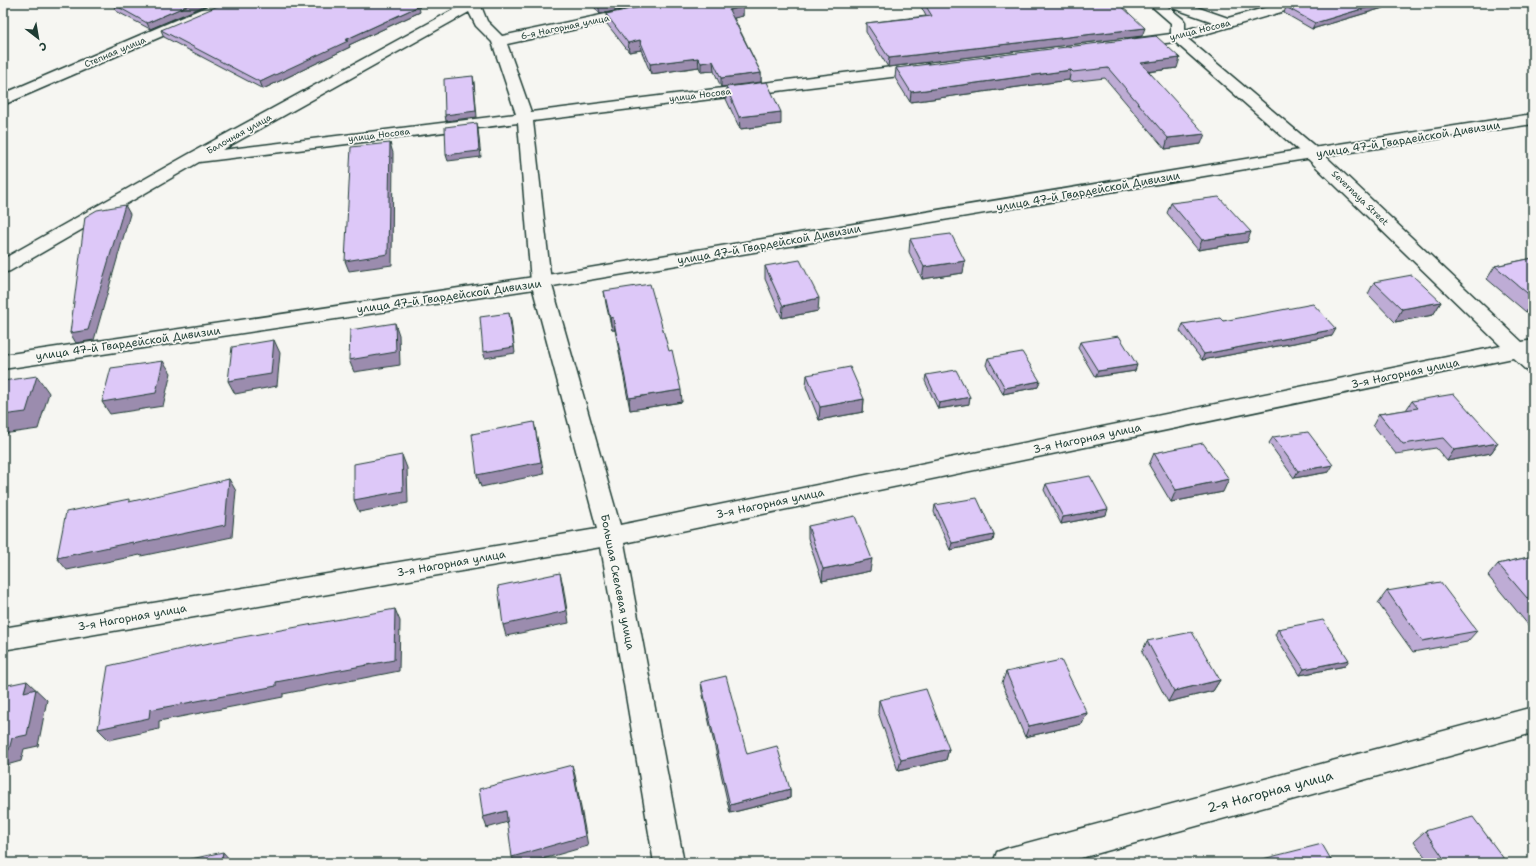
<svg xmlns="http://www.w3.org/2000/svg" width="1536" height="866" viewBox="0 0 1536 866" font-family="'Shantell Sans',sans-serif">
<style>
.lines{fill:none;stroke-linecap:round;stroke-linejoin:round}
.minor-casing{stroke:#1f3d34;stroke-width:3}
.secondary-casing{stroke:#1f3d34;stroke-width:3}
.minor{fill:#f6f6f2;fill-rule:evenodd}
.secondary{fill:#f6f6f2;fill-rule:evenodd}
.wall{fill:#beacd5;stroke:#1f3d34}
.shaded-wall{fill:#9b8cae;stroke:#1f3d34}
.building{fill:#ddc8f8;stroke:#1f3d34}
.labels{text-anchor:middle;stroke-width:3.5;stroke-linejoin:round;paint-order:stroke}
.far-street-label{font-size:9px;fill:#1f3d34;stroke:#f6f6f2}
.street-label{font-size:11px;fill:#1f3d34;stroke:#f6f6f2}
.near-street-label{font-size:13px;fill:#1f3d34;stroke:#f6f6f2}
</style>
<rect width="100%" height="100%" fill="#f6f6f2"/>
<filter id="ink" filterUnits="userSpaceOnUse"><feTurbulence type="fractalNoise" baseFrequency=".025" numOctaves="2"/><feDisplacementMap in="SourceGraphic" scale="8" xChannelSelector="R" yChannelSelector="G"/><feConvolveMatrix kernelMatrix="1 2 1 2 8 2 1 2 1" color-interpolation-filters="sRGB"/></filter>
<g filter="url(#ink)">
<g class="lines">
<g class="minor-casing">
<path id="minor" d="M215 3H234L232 6 3 105V94Z
M460 3H483L481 6 487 21 502 36 658 3H685L683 6 678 7 507 44 531 112 924 63 929 65 932 68 929 71 924 73 533 121 551 282 620 525 1501 346 1306 157 1175 42 1131 47 1126 46 1124 43 1126 40 1171 34V23L1148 3H1163L1183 19 1185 22V30L1213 22 1167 6 1165 3H1185L1228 18 1282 3H1304L1302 6 1188 39 1318 149 1522 342 1533 340V372L1526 370 1513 358 624 543 684 863H654L601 547 3 650V628L597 529 531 282 518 123 199 162 10 271 3 273V259L189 154 462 5ZM469 12 476 26 492 42 516 114 222 150Z
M1533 707V733L1063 863H993L997 852 1008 848Z"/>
</g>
<g class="secondary-casing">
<path id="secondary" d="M1533 114V124L1287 162 541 288 3 369V355L541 276 1287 152Z"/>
</g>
<use href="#minor" class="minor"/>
<use href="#secondary" class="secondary"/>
</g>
<path class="wall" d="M116 3H211L150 29 116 11 113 4Z
M591 3H651L600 14Z
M919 3H1118L1142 36 888 67 866 32V23L926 16Z
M1300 3H1385L1383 8 1312 29 1284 13 1286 7Z
M743 7V16L734 18 761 73V82L721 87 714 71 701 72 699 67 651 74 641 50 629 52 607 24 606 14Z
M420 12 349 45 350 47 263 89 164 37 161 30Z
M896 68H1177L1149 72 1201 144 1165 149 1105 78 1070 82 1069 80 910 102 895 78Z
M726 87 781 124 740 129 726 99Z
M1171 203 1247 242 1198 250 1167 213Z
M910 239 963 273 922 279 909 252Z
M1533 258V310L1526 312 1487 279 1495 266Z
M765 266 818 311 782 318 765 279Z
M1374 282 1441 302 1433 315 1395 322 1368 294Z
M604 291 682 402 630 410 615 330H612L606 304Z
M1223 321 1332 336 1202 360 1180 331 1183 324Z
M1080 342 1135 371 1095 377 1078 348Z
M988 358 1038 387 1003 394 986 365Z
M807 375 864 399 863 412 819 420 806 387Z
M926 375 969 404 938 409 925 381Z
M1412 401 1498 443 1491 453 1447 461 1436 448 1396 454 1373 425 1379 414 1406 410Z
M1273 437 1329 472 1294 478 1269 443Z
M1154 453 1223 492 1171 502 1149 465Z
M1046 484 1106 515 1061 524 1044 490Z
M935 505 994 535 993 541 950 550 934 512Z
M808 526 870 571 822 581 808 538Z
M1533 556V625L1529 626 1488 576 1498 564Z
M1387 591 1477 631 1467 642 1413 652 1378 603Z
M1278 629 1345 666 1300 675 1275 635Z
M1147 641 1220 680 1213 691 1168 702 1142 652Z
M1006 672 1087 713 1082 724 1025 737 1002 683Z
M701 682 747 754 790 789V798L730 813 702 691Z
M879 700 949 749 946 760 898 771 878 712Z
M1425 831 1507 863H1429L1414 841Z"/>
<path class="shaded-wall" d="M193 3H211L150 29 147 23Z
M605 3H651L600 14 598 4Z
M1382 3H1385L1383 8 1312 29 1315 23Z
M419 6 420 12 349 45 350 47 263 89 260 82 345 40Z
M743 7V16L730 19 729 10Z
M1145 28 1142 36 888 67 889 58Z
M640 40 641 50 629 52 628 43Z
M698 58 699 67 651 74 650 64Z
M1180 58 1177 68 1139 73 1141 63Z
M713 61 714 71 701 72V63Z
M1071 70 1069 80 910 102 911 92Z
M761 73V82L721 87V78Z
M473 76 474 82 477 117 446 121 445 115Z
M781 112V124L740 129 739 117Z
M477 123 478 129 481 157 448 161 446 155Z
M1205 134 1201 144 1165 149 1168 138Z
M390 143 393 153 392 265 349 271 345 261Z
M125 205 130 214 94 340 76 343 70 333Z
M1251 232 1247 242 1198 250 1202 240Z
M965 261 963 273 922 279 924 267Z
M819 298 818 311 782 318 783 306Z
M1533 301V310L1526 312Z
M1441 302 1433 315 1395 322 1402 309Z
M509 313 511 320 515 353 485 358 483 352Z
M613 317 615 330H612L610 318Z
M395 323 399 335 400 365 354 372 349 360Z
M1336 329 1332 336 1202 360 1204 354Z
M274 340 280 353 277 386 235 394 228 381Z
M163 361 171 373 163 406 110 414 102 402Z
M1137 365 1135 371 1095 377 1098 371Z
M37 376 49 393 38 429 3 434V415Z
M1040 381 1038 387 1003 394 1005 388Z
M681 390 682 402 630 410 629 398Z
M970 397 969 404 938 409 939 403Z
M864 399 863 412 819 420 820 407Z
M534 422 544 474 481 487 477 475Z
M1498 443 1491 453 1447 461 1454 450Z
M402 455 407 468 408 503 359 512 354 500Z
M1333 465 1329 472 1294 478 1298 471Z
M229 479 236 491 232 537 141 556 140 555 67 570 57 558Z
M1229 479 1223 492 1171 502 1176 490Z
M1108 509 1106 515 1061 524 1063 517Z
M994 535 993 541 950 550 952 543Z
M3 537 6 540 3 551Z
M872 559 870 571 822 581 823 569Z
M560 573 563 585 569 623 506 636 503 625Z
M395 609 400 621 399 671 283 694V697L159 721V729L109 740 98 729 150 710 276 682Z
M1533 622V625L1529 626Z
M1349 660 1345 666 1300 675 1304 669Z
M1220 680 1213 691 1168 702 1174 691Z
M27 681 47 700 38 746 24 749 21 761 3 766V752L24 692Z
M1087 713 1082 724 1025 737 1029 726Z
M949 749 946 760 898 771 901 760Z
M572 765 575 775 588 846 529 863H515L512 857Z
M790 789V798L730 813V805Z
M506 811 511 821 487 828 483 817Z
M223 852 232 862V863H221Z"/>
<path class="building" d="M116 3H193L147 23 113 4Z
M225 3H411L419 6 345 40 348 41 260 82 161 30Z
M597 3H605L598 4Z
M660 3H738L743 7 729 10 761 73 721 78 713 61 701 63 698 58 650 64 640 40 628 43 606 14Z
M924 3H1118L1145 28 889 58 866 23 932 16Z
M1300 3H1382L1315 23 1286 7Z
M1156 36 1180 58 1141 63 1205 134 1168 138 1108 68 1073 72 1071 70 911 92 896 68Z
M473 76 476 111 445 115 444 79Z
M767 82 781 112 739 117 726 87Z
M477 123 479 151 446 155 445 127Z
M390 143 388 254 345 261 351 147Z
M1219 197 1251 232 1202 240 1171 203Z
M125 205 88 330 70 333 85 217 97 210Z
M951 234 965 261 924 267 910 239Z
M1533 258V298L1495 266Z
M800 260 819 298 783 306 765 266Z
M1412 275 1441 302 1402 309 1374 282Z
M650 284 669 351 672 350 681 390 629 398 613 317 610 318 604 291Z
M1313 304 1336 329 1204 354 1183 324 1220 318 1223 321Z
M509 313 514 347 483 352 480 317Z
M395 323 396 352 349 360 350 330Z
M1119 336 1137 365 1098 371 1080 342Z
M274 340 271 374 228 381 232 347Z
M1022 352 1040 381 1005 388 988 358Z
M163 361 156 393 102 402 111 368Z
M850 367 864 399 820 407 807 375Z
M956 370 970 397 939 403 926 375Z
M37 376 26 412 3 415V381Z
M1454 394 1498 443 1454 450 1443 438 1403 444 1379 414 1418 408 1412 401Z
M534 422 541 462 477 475 472 434Z
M1308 432 1333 465 1298 471 1273 437Z
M1203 443 1229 479 1176 490 1154 453Z
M402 455 403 491 354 500V464Z
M1090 476 1108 509 1063 517 1046 484Z
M229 479 225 525 133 544V542L57 558 66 512 129 499V502Z
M977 498 994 535 952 543 935 505Z
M855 516 872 559 823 569 808 526Z
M1533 556V605L1498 564Z
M560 573 566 611 503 625 498 586Z
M1440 582 1477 631 1422 641 1387 591Z
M395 609 394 660 276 682V686L150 710 149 718 98 729 108 666 194 646Z
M1323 620 1349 660 1304 669 1278 629Z
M1192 632 1220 680 1174 691 1147 641Z
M1061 660 1087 713 1029 726 1006 672Z
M726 676 747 754 777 746 790 789 730 805 701 682Z
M27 681 24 692 36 689 27 735 12 738 9 750 3 752V686Z
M926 689 949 749 901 760 879 700Z
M572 765 585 836 512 857 506 811 483 817 479 789Z
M1473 817 1507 863H1447L1425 831Z
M1322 844 1333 863H1247Z
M223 852 221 863H173Z"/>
</g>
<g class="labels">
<g class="far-street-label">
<text transform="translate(565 27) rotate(-12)" y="3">6-я Нагорная улица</text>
<text transform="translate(1200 30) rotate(-14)" y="3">улица Носова</text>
<text transform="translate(115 52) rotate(-23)" y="3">Степная улица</text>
<text transform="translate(700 95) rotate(-7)" y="3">улица Носова</text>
<text transform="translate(239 134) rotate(-29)" y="3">Балочная улица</text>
<text transform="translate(379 135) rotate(-7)" y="3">улица Носова</text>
<text transform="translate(1360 198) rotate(44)" y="3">Severnaya Street</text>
</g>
<g class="street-label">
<text transform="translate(1408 139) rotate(-9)" y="4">улица 47-й Гвардейской Дивизии</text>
<text transform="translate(1088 191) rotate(-10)" y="4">улица 47-й Гвардейской Дивизии</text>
<text transform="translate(769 244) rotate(-10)" y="4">улица 47-й Гвардейской Дивизии</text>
<text transform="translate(449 296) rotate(-8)" y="4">улица 47-й Гвардейской Дивизии</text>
<text transform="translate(128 343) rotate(-8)" y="4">улица 47-й Гвардейской Дивизии</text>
<text transform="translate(1405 373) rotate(-12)" y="4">3-я Нагорная улица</text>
<text transform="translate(1087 438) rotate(-12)" y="4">3-я Нагорная улица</text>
<text transform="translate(770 503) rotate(-12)" y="4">3-я Нагорная улица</text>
<text transform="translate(451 563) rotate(-10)" y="4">3-я Нагорная улица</text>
<text transform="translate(618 582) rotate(79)" y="4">Большая Скелевая улица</text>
<text transform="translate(132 617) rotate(-10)" y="4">3-я Нагорная улица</text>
</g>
<g class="near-street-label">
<text transform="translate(1270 791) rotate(-15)" y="5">2-я Нагорная улица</text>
</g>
</g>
<rect width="1536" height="866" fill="none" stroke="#f6f6f2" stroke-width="16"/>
<rect x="8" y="8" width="1520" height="850" fill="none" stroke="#1f3d34" stroke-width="1.5" filter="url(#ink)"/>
<g transform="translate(38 38) rotate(149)" stroke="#f6f6f2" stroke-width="3" paint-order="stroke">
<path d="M0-3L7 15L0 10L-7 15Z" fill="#1f3d34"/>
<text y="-6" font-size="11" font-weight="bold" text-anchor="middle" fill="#1f3d34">С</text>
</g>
</svg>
